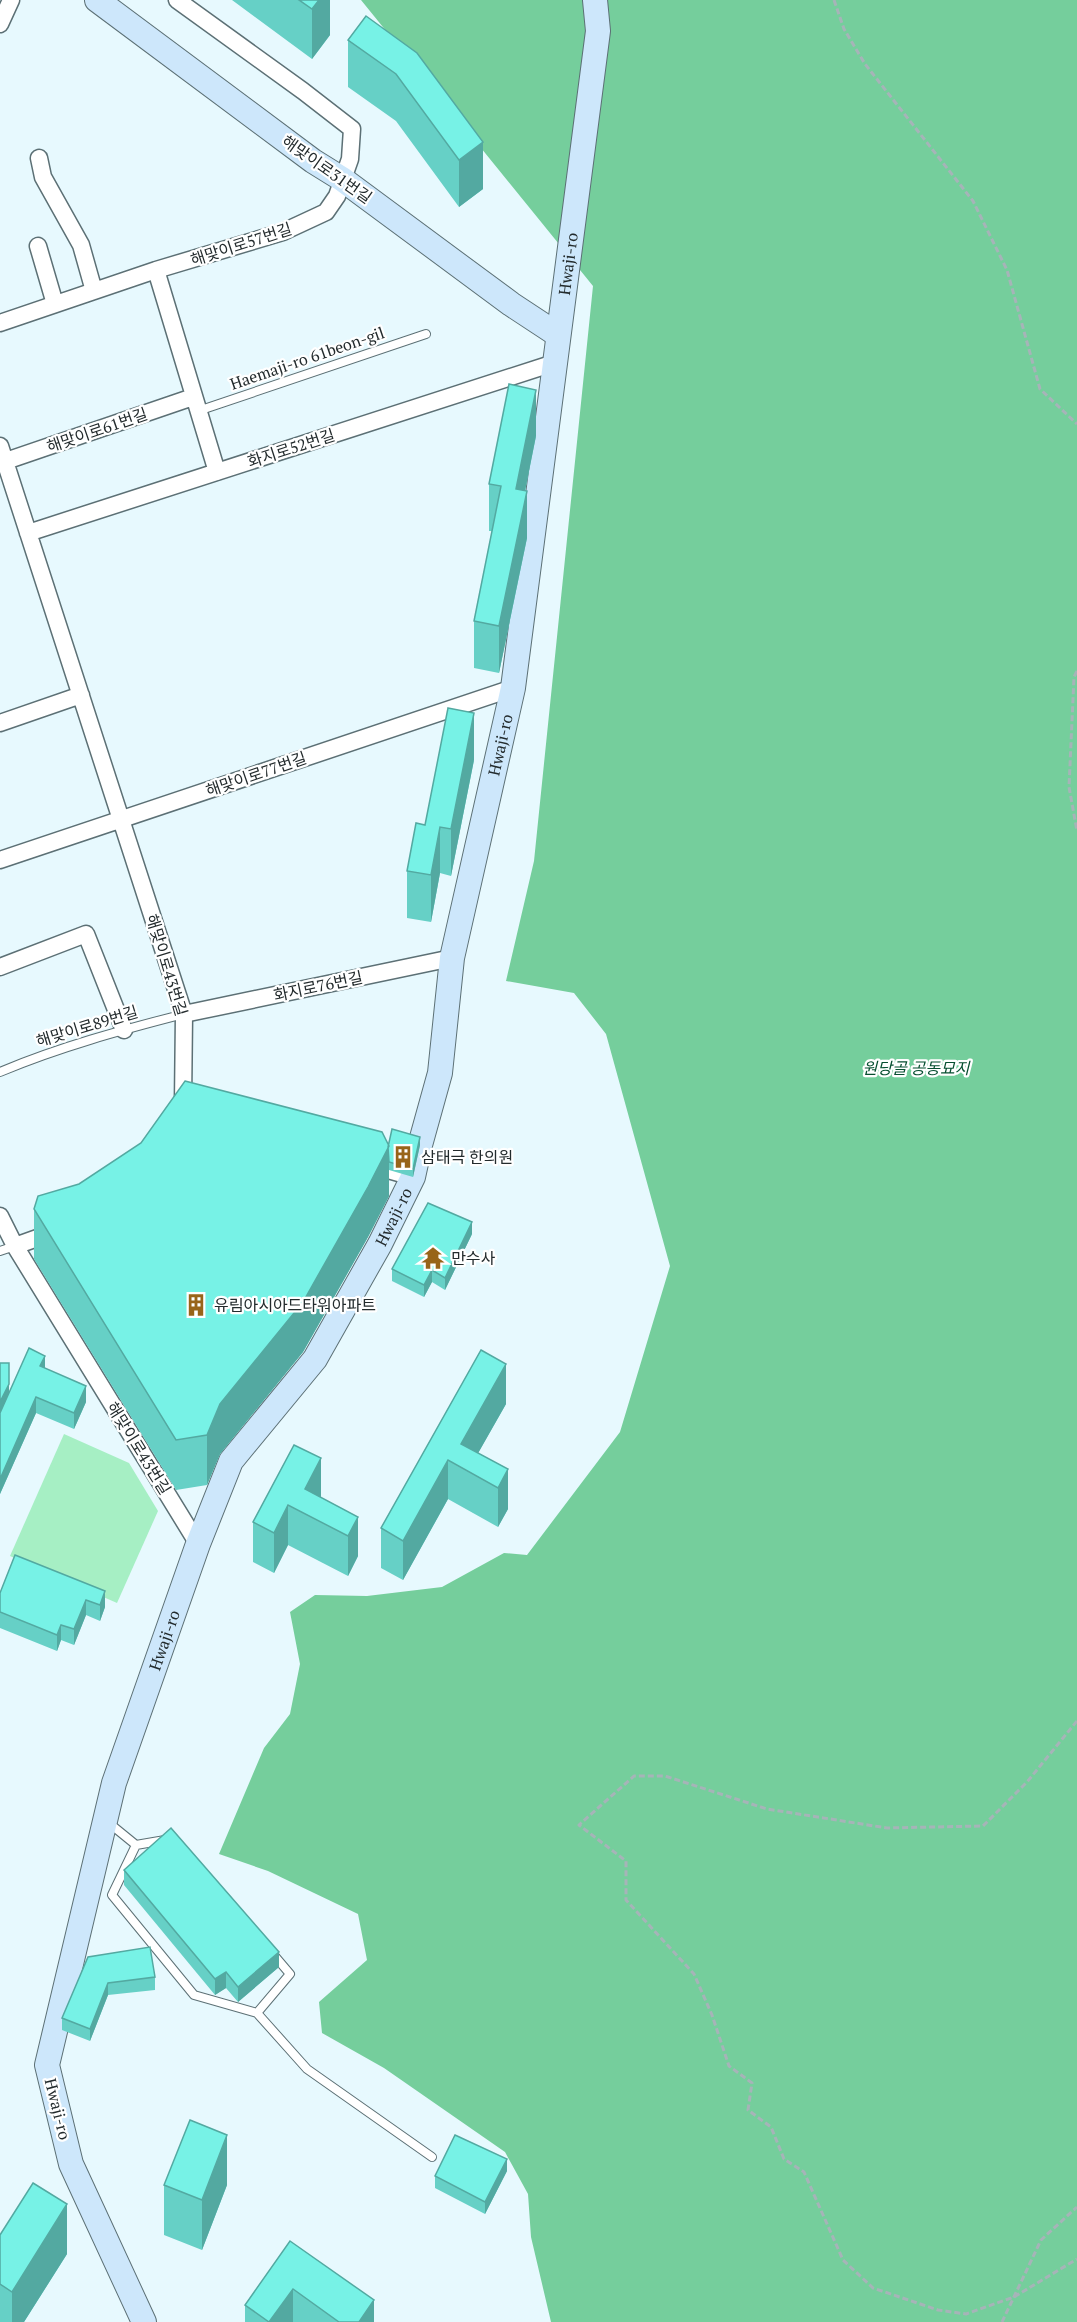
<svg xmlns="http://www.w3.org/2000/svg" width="1077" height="2322" viewBox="0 0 1077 2322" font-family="'PT Serif','Noto Sans KR',serif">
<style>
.green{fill:#a6efc4}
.forest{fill:#75ce9c}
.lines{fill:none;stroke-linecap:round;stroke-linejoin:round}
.lane-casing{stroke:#5c7075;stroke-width:10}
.street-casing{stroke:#5c7075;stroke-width:19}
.secondary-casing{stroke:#5c7075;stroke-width:26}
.path{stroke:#a6b4b8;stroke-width:3;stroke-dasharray:6 3;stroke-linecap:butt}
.lane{stroke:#fff;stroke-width:8}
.street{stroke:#fff;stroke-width:16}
.secondary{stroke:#cde7fb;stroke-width:24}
.wall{fill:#66d0c6}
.shaded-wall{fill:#53a9a1}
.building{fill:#77f2e6;stroke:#53a9a1;stroke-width:1.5}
.labels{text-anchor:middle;stroke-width:4.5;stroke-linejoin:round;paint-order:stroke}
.street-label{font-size:16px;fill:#232b2d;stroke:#fff}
.park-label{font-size:16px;font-style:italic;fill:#064f30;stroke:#fff}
.poi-label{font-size:16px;fill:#232b2d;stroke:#fff;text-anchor:start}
</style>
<rect width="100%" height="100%" fill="#e7f9fe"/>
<path class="green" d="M64 1434 129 1463 158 1511 117 1603 10 1556Z"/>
<path class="forest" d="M361 0H1077V2322H551L531 2237 528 2194 505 2152 384 2068 322 2033 319 2002 367 1960 358 1914 268 1871 219 1854 264 1748 290 1714 300 1664 290 1612 315 1595 367 1596 442 1587 504 1553 527 1555 620 1432 670 1266 606 1034 574 993 506 981 534 861 593 286Z"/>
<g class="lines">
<g class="lane-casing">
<path id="lane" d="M198 411 426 334
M0 1072C59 1047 122 1030 184 1014
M0 1251 15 1246
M109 1823 136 1845 165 1840
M136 1845 112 1895 194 1995 257 2013 290 1974 273 1954
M257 2013 307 2069 432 2157"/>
</g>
<g class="street-casing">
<path id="street" d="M0 24 11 0
M39 158 43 177 81 245 94 291
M38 246 55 304
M156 270 217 472
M0 323 156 270 283 232 326 212 337 196 350 159 352 129 303 91 177 0
M0 446 184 1014 183 1104
M0 463 193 397
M28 533 554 363
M0 723 81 695
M0 860 513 688
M0 967 86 934 124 1030
M184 1014 452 958
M367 1164 413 1177
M0 1216 15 1246
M54 1232 15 1246 198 1544"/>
</g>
<g class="secondary-casing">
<g id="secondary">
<path d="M97 0 313 161 342 179 511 304 558 335"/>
<path id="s1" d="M144 2322 71 2164 47 2065 114 1783 198 1544 231 1461 315 1359 380 1244 413 1177 420 1145 440 1073 452 958 513 688 598 31 595 0"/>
</g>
</g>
<path class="path" d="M834 0 844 29 865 64 973 201 1007 270 1040 389 1077 424
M1077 671 1074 677 1069 787 1077 831
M1077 1721 1027 1782 983 1826 887 1828 767 1809 665 1776H634L579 1825 626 1861V1900L694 1974 712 2015 729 2066 752 2083 748 2110 771 2127 784 2159 804 2172 843 2260 873 2288 938 2310 966 2314 1014 2297 1077 2259
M1002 2322 1041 2240 1077 2207"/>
<use href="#lane" class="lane"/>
<use href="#street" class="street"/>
<use href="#secondary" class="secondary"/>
</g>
<path class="wall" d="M232 0H330V35L312 59Z
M366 16 483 189 459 207 396 121 348 87V40Z
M536 436 525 491 527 538 499 673 474 668V621L492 531H489V484Z
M474 760 451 876 440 873 431 922 407 918V871L425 825Z
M420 1145 413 1177 389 1170V1196L368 1237 303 1352 220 1454 207 1485 176 1490 34 1259V1209L389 1146Z
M472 1234 445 1290 432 1282 424 1297 392 1281V1269Z
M481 1350 506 1404 478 1453 508 1469V1509L498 1527 448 1499 403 1580 381 1568V1528Z
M0 1363H9V1394L45 1368 86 1402 74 1429 36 1413 0 1494Z
M294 1445 321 1498 358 1517V1556L348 1576 288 1545 274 1573 253 1562V1522Z
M15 1555 105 1607 100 1621 86 1615 74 1645 61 1640 57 1651 0 1628V1593Z
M124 1870 279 1967 238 2002 226 1988 215 1995 124 1885Z
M88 1957 155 1977V1990L108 1995 90 2041 62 2030V2018Z
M507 2171 485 2214 435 2188V2176Z
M164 2185H227L202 2250 164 2235Z
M0 2235 67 2254 24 2322H0Z
M290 2241 374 2322H245V2305Z"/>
<path class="shaded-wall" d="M319 0H330V35L312 59V9Z
M483 142V189L459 207V160Z
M536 390V436L516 536V489Z
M527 491V538L499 673V626Z
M474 713V760L451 876V829Z
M440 827V873L431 922V875Z
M420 1137V1145L413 1177V1169Z
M389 1146V1196L368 1237 303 1352 220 1454 207 1485V1435L220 1404Z
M472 1222V1234L445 1290V1278Z
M432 1270V1282L424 1297V1285Z
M45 1356V1371L40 1366Z
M506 1364V1404L468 1471 461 1444Z
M9 1384V1400L0 1418V1402Z
M86 1386V1402L74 1429V1413Z
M36 1397V1413L0 1494V1479Z
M321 1458V1498L305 1489Z
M448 1460V1499L403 1580V1541Z
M508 1469V1509L498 1527V1488Z
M288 1505V1545L274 1573V1533Z
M358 1517V1556L348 1576V1536Z
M105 1591V1607L100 1621V1605Z
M86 1600V1615L74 1645V1629Z
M61 1625V1640L57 1651V1635Z
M279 1952V1967L238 2002V1987Z
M226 1972V1988L215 1995V1979Z
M108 1983V1995L90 2041V2029Z
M227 2135V2185L202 2250V2200Z
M507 2159V2171L485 2214V2202Z
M67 2204V2254L24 2322H12V2292Z
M293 2289V2322H269Z
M374 2300V2322H359Z"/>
<path class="building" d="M299 0H319L312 9Z
M366 16 417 53 483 142 459 160 396 74 348 40Z
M509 384 536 390 516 489 527 491 499 626 474 621 501 486 489 484Z
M448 708 474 713 451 829 440 827 431 875 407 871 416 823 425 825Z
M185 1081 382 1132 389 1146 368 1187 303 1302 220 1404 207 1435 176 1440 34 1209 38 1196 79 1184 141 1143Z
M392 1129 420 1137 413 1169 389 1162 388 1147Z
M428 1203 472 1222 445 1278 432 1270 424 1285 392 1269Z
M29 1348 45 1356 40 1366 86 1386 74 1413 36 1397 0 1479V1413Z
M481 1350 506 1364 461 1444 508 1469 498 1488 448 1460 403 1541 381 1528Z
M0 1363H9V1384L0 1402Z
M294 1445 321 1458 305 1489 358 1517 348 1536 288 1505 274 1533 253 1522Z
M15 1555 105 1591 100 1605 86 1600 74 1629 61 1625 57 1635 0 1612V1593Z
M171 1828 279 1952 238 1987 226 1972 215 1979 124 1870Z
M150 1947 155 1977 108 1983 90 2029 62 2018 88 1957Z
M190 2120 227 2135 202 2200 164 2185Z
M455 2135 507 2159 485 2202 435 2176Z
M33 2183 67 2204 12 2292 0 2284V2235Z
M290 2241 374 2300 359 2322H339L293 2289 269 2322 245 2305Z"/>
<defs>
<g id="building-bare" transform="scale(1.8)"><path d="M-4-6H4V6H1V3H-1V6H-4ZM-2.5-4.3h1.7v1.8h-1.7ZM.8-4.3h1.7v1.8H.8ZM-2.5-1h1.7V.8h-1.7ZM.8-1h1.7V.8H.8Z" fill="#986419" stroke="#fff" stroke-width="2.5" paint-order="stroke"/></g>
<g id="temple-bare" transform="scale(1.8)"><path d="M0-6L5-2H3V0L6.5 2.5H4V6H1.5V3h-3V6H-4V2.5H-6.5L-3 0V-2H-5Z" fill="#986419" stroke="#fff" stroke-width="2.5" paint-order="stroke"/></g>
</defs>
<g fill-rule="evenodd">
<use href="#building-bare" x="403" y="1157"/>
<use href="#temple-bare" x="433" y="1258"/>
<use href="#building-bare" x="196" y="1305"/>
</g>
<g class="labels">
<g class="street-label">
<text transform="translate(327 169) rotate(35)" y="6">해맞이로31번길</text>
<text transform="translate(241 244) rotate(-18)" y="6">해맞이로57번길</text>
<text dy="6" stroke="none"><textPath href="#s1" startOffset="2175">Hwaji-ro</textPath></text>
<text transform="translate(307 358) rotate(-19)" y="6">Haemaji-ro 61beon-gil</text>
<text transform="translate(97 430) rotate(-19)" y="6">해맞이로61번길</text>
<text transform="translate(291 448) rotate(-18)" y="6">화지로52번길</text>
<text dy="6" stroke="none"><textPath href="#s1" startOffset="1689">Hwaji-ro</textPath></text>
<text transform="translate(256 774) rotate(-19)" y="6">해맞이로77번길</text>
<text transform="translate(167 965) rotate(73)" y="6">해맞이로43번길</text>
<text transform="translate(318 986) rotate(-12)" y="6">화지로76번길</text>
<text transform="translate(87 1026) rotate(-17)" y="6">해맞이로89번길</text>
<text dy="6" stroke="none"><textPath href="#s1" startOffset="1203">Hwaji-ro</textPath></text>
<text transform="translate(139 1448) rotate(58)" y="6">해맞이로43번길</text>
<text dy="6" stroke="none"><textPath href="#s1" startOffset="717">Hwaji-ro</textPath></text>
<text transform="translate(58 2109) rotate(76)" y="6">Hwaji-ro</text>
</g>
<g class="park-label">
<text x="916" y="1074">원당골 공동묘지</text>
</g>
<g class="poi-label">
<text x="421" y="1163">삼태극 한의원</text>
<text x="451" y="1264">만수사</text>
<text x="214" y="1311">유림아시아드타워아파트</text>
</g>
</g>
</svg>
